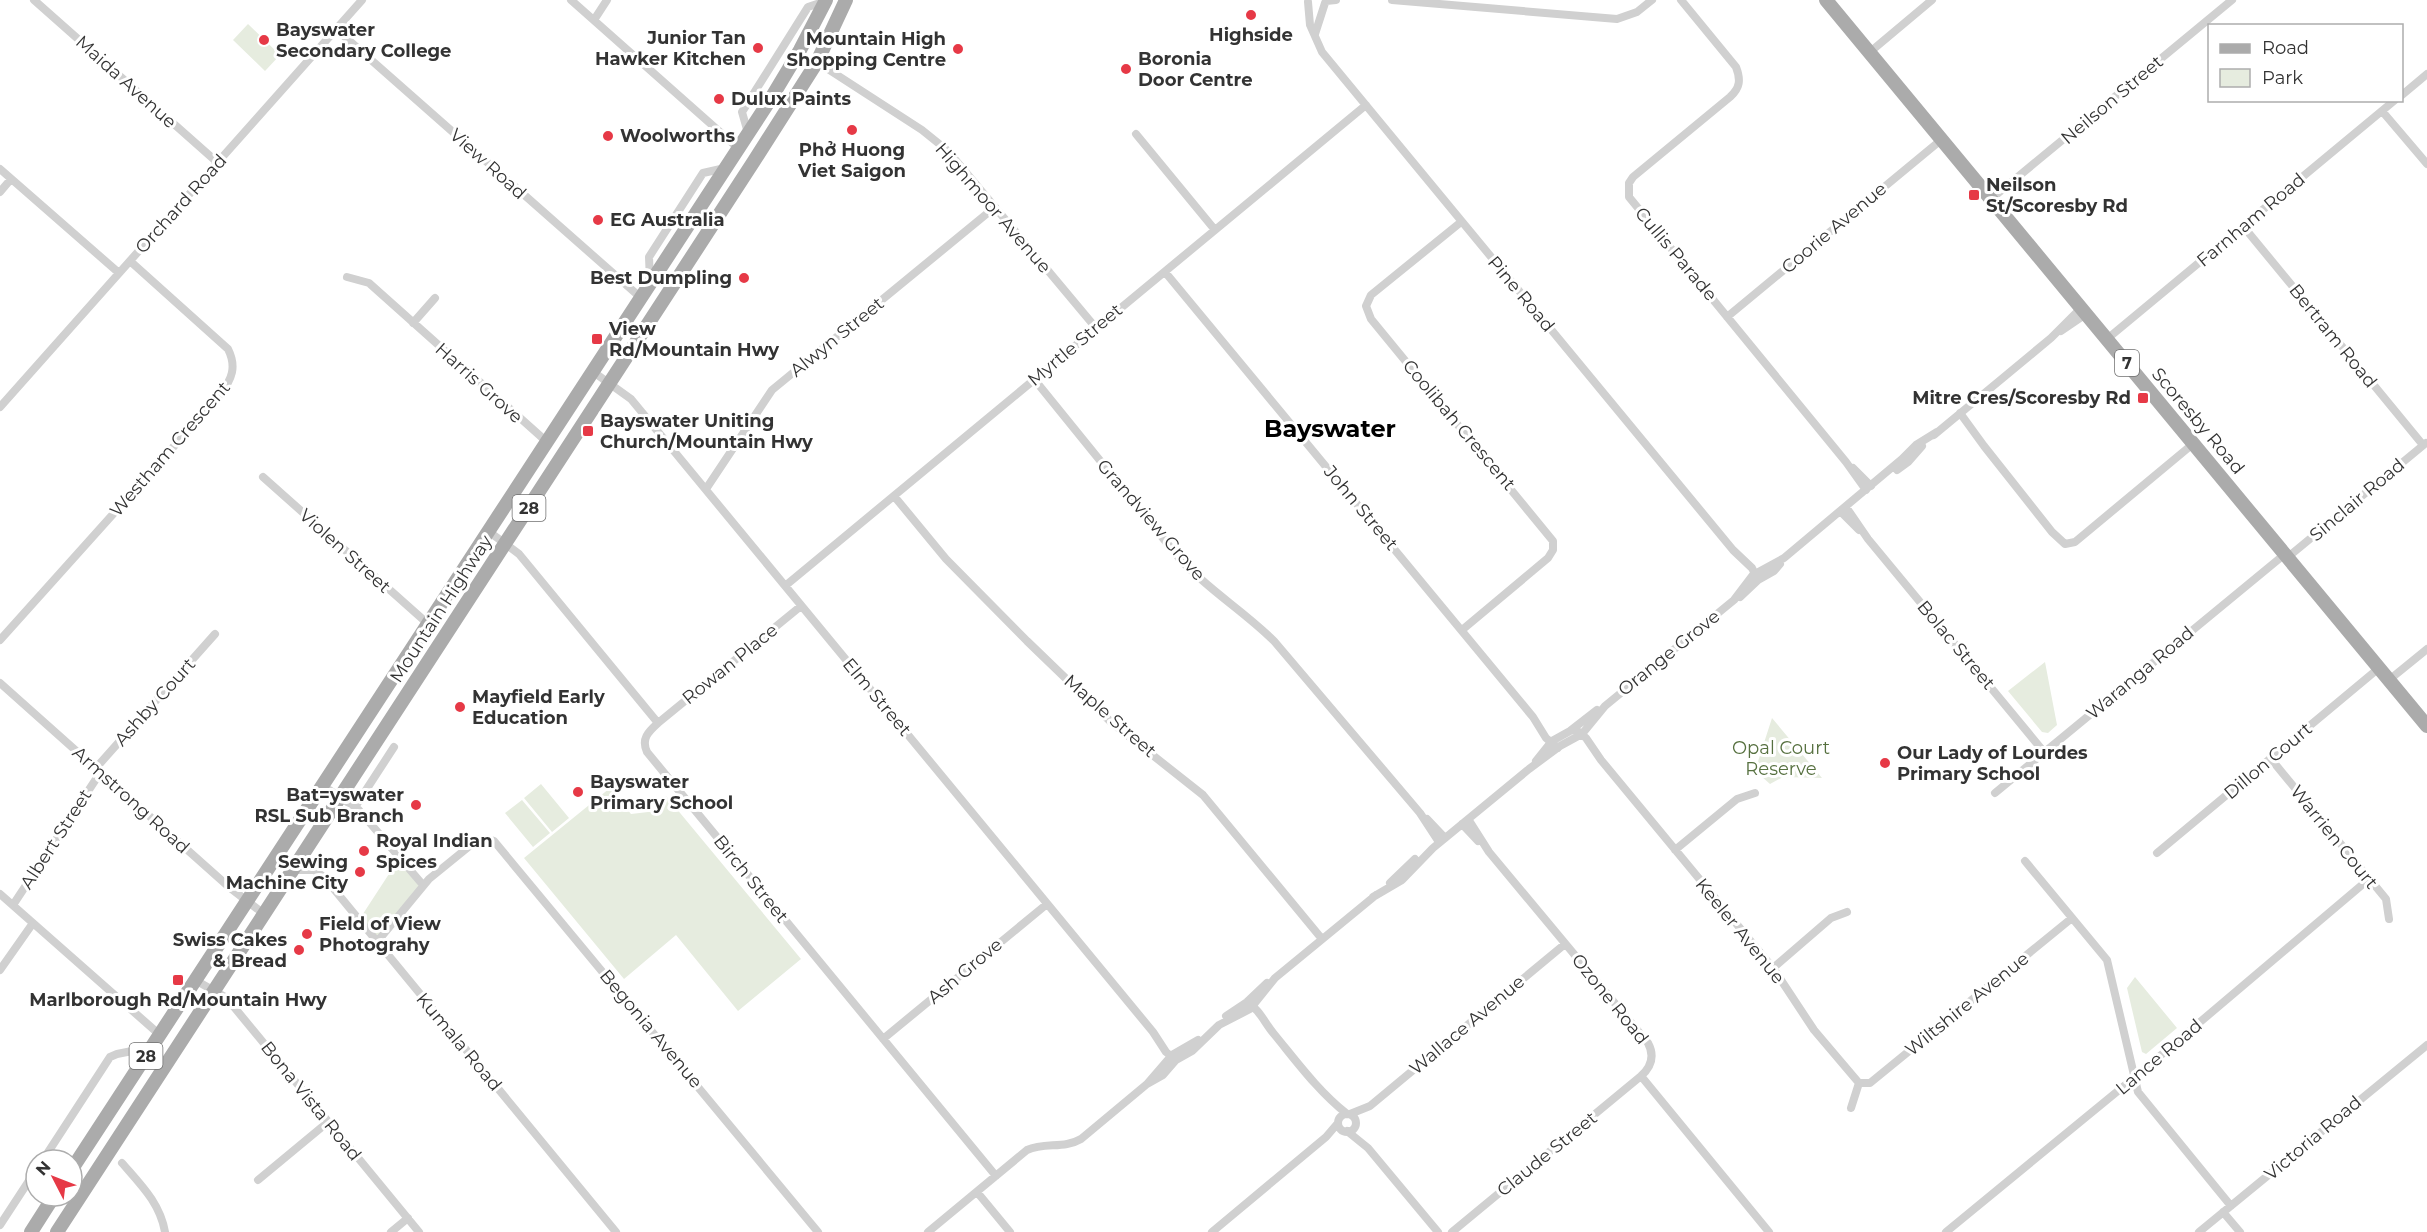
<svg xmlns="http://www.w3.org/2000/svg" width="2427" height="1232" viewBox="0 0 2427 1232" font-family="Montserrat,sans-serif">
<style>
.green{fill:#e6ecdf}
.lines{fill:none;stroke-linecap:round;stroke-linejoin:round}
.street{stroke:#d0d0d0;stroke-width:8}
.primary{stroke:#ababab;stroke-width:14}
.poi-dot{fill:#e63946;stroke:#fff;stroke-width:2}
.labels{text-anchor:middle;stroke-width:6;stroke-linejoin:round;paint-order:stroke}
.shield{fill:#fff;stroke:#707070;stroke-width:1.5}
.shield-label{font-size:16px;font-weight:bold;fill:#333}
.poi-label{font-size:18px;font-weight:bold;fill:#333;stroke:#fff;text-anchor:start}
.street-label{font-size:18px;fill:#333;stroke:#fff}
.park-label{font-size:18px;fill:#56703f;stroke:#fff}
.district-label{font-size:24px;font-weight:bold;fill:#000;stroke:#fff}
</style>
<rect width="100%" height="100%" fill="#fff"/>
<path class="green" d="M248 24 280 55 265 71 233 40Z
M2045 662 2057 725 2048 733 2042 732 2008 691Z
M1772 718 1822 778 1783 777 1770 784 1761 776 1754 774Z
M541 784 569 818 552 832 524 798Z
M610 788 631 814 648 812 666 796 801 959 738 1011 676 935 624 979 524 858Z
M522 800 550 833 533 847 505 813Z
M400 857 423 885 377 942 359 920Z
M2135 977 2177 1028 2146 1054 2142 1052 2127 988Z"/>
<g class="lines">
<path class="street" d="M34 0 218 163
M571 0 738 148
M1392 0 1617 19 1637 12 1652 0
M1681 0 1736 67C1741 80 1740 88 1730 97L1633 177 1629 183V197L1846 462 1866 490
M1326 1 1336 0
M1308 2 1310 25 1322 52 1733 550 1752 568 1758 580
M594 20 607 0
M336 29 640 297
M1315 34 1325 3
M1870 52 1932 0
M817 62 922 130 948 151 1096 328
M2402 95 2427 74
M2382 111 2427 164
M748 133 742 112 808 7 826 1
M1136 134 1215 230
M0 169 119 273
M0 192 11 179
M1991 199 2232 0
M1461 222 1371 295 1366 306 1371 319 1553 541V550L1548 558 1462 630
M2243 226 2423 445
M1165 272 1533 717 1546 738 1558 748
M347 277 369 283 547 442
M650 281 649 257 703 173 725 168
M1727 317 1941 140
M413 323 435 298
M2061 331 2086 314
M2107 339 2395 100
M592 371 631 399 1153 1032 1166 1052 1176 1060
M1034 379 1179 558C1207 589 1244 611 1274 641L1420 813 1439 842
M0 407 362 0
M1960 413 1984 446 2052 532 2065 544 2075 542 2194 443
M1934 435 2051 338 2081 308
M1853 468 1871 486
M1897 470 1908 462 1922 446
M263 477 427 623
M706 489 772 390 995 207
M894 496 946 559 1027 641 1112 723 1203 795 1322 939
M1846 507 1868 539 2044 752
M1840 511 1859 530
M488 531 519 554 658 723C648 732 641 739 647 752L996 1176
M2288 557 2426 443
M785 586 1366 105
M1740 597 1758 580 1774 571 1780 564
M0 640 220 395C232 379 237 367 228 349L130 261
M2389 680 2427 649
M0 683 229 887 264 914
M658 723 801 606
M1574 728 1586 738 1601 760 1773 968 1814 1030 1859 1083 1851 1108
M2271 759 2386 899 2389 919
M1536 761 1552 741 1570 731 1597 710
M95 769 215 634
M322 785 359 810
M1995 793 2285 554
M355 807 394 747
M364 816 423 885
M1427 819 1445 838
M1468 819 1489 852 1648 1043C1655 1056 1651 1067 1641 1076L1769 1232
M1462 824 1478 841
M1675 850 1737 799 1755 793
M2157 853 2379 668
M2025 861 2107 960 2138 1092 2231 1206
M293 870H314L324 877 616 1232
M1390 883 1415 859
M0 894 160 1035
M1373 897 1402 880 1433 848 1529 769 1560 746 1582 734 1605 706 1734 600 1753 575 1784 558 1902 459 1916 445 1937 432
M13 905 100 773
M377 942 429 879 477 840 485 838 494 841 818 1232
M1773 968 1831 918 1847 912
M0 970 33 923
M195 980 225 997 234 1007 419 1232
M1247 1002C1260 1010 1264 1022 1274 1034 1297 1062 1318 1091 1347 1114
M1226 1016 1247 1002 1267 983
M883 1039 1047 904
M1859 1083H1870L2072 918
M1147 1084 1163 1075 1176 1060 1192 1051 1219 1025 1250 1009 1275 978 1376 895
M1350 1114 1370 1106 1565 944
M1338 1123a9 9 0 1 1 18 0a9 9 0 1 1-18 0Z
M1347 1131 1368 1148 1438 1232
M43 1160 110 1057 117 1054 152 1047
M122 1163C141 1185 160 1203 165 1232
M258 1180 328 1122
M977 1192 1010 1232
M2223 1212 2240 1232
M0 1225 36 1170
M391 1232 408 1218
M928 1232 1027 1150C1045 1142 1064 1149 1081 1139L1147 1084 1172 1055 1198 1040
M1212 1232 1326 1137 1338 1123
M1452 1232 1641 1076
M1946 1232 2141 1072 2369 879
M2199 1232 2427 1045"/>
<path class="primary" d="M1826 0 2427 726
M72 1169 770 100 800 50 826 0
M31 1232 54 1196
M57 1232 754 161 817 62 846 0"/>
</g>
<g class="poi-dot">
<circle cx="1251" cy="15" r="6"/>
<circle cx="264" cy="40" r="6"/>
<circle cx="758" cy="48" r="6"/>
<circle cx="958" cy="49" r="6"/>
<circle cx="1126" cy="69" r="6"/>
<circle cx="719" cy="99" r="6"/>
<circle cx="852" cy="130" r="6"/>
<circle cx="608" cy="136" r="6"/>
<rect x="1968" y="189" width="12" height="12" rx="3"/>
<circle cx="598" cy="220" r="6"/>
<circle cx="744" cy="278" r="6"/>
<rect x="591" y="333" width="12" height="12" rx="3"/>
<rect x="2137" y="392" width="12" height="12" rx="3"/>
<rect x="582" y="425" width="12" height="12" rx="3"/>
<circle cx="460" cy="707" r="6"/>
<circle cx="1885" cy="763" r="6"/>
<circle cx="578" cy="792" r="6"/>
<circle cx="416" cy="805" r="6"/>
<circle cx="364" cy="851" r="6"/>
<circle cx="360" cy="872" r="6"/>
<circle cx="307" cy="934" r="6"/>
<circle cx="299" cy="950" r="6"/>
<rect x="172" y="974" width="12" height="12" rx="3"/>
</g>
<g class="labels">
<g class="shield">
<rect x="2115" y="350" width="24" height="26" rx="4.5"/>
<rect x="512.5" y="495" width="33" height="26" rx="4.5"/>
<rect x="129.5" y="1043" width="33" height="26" rx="4.5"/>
</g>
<g class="shield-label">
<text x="2127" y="369">7</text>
<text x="529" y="514">28</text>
<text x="146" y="1062">28</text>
</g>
<g class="poi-label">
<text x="276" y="36">Bayswater<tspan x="276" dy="21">Secondary College</tspan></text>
<text x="1251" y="41" text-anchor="middle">Highside</text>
<text x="746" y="44" text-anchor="end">Junior Tan<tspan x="746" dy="21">Hawker Kitchen</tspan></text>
<text x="946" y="45" text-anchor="end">Mountain High<tspan x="946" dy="21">Shopping Centre</tspan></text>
<text x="1138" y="65">Boronia<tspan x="1138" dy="21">Door Centre</tspan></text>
<text x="731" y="105">Dulux Paints</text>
<text x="620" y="142">Woolworths</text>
<text x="852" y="156" text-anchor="middle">Phở Huong<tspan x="852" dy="21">Viet Saigon</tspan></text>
<text x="1986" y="191">Neilson<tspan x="1986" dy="21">St/Scoresby Rd</tspan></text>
<text x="610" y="226">EG Australia</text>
<text x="732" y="284" text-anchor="end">Best Dumpling</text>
<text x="609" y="335">View<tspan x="609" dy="21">Rd/Mountain Hwy</tspan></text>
<text x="2131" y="404" text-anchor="end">Mitre Cres/Scoresby Rd</text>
<text x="600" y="427">Bayswater Uniting<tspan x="600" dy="21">Church/Mountain Hwy</tspan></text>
<text x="472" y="703">Mayfield Early<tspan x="472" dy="21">Education</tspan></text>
<text x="1897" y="759">Our Lady of Lourdes<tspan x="1897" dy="21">Primary School</tspan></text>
<text x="590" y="788">Bayswater<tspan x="590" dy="21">Primary School</tspan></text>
<text x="404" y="801" text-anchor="end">Bat=yswater<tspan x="404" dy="21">RSL Sub Branch</tspan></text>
<text x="376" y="847">Royal Indian<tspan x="376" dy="21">Spices</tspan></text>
<text x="348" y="868" text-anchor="end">Sewing<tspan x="348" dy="21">Machine City</tspan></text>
<text x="319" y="930">Field of View<tspan x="319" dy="21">Photograhy</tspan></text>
<text x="287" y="946" text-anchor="end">Swiss Cakes<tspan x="287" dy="21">&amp; Bread</tspan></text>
<text x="178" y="1006" text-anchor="middle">Marlborough Rd/Mountain Hwy</text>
</g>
<g class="street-label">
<text transform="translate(126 82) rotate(42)" y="6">Maida Avenue</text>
<text transform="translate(2112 100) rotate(-40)" y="6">Neilson Street</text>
<text transform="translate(488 164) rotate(42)" y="6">View Road</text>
<text transform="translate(181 204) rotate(-48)" y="6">Orchard Road</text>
<text transform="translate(993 208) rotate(49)" y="6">Highmoor Avenue</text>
<text transform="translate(2251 220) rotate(-40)" y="6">Farnham Road</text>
<text transform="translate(1834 228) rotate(-40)" y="6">Coorie Avenue</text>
<text transform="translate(1676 254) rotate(50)" y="6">Cullis Parade</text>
<text transform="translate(1521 294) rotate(50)" y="6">Pine Road</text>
<text transform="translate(2333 336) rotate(51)" y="6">Bertram Road</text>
<text transform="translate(837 337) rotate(-39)" y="6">Alwyn Street</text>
<text transform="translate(1075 345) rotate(-40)" y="6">Myrtle Street</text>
<text transform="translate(479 383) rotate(42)" y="6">Harris Grove</text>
<text transform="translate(2198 421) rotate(50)" y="6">Scoresby Road</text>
<text transform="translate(1459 425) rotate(50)" y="6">Coolibah Crescent</text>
<text transform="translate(170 449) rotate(-49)" y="6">Westham Crescent</text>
<text transform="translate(2357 500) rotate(-40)" y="6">Sinclair Road</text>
<text transform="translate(1361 508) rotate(50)" y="6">John Street</text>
<text transform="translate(1151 520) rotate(49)" y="6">Grandview Grove</text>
<text transform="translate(345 551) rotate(42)" y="6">Violen Street</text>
<text transform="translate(441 609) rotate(-57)" y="6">Mountain Highway</text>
<text transform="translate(1956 645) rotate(50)" y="6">Bolac Street</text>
<text transform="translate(1669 653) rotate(-39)" y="6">Orange Grove</text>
<text transform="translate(730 664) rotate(-39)" y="6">Rowan Place</text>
<text transform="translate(2140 673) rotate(-40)" y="6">Waranga Road</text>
<text transform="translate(877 697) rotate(50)" y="6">Elm Street</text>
<text transform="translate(155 702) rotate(-48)" y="6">Ashby Court</text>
<text transform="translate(1110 716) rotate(41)" y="6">Maple Street</text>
<text transform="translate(2268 761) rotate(-40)" y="6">Dillon Court</text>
<text transform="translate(131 800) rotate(42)" y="6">Armstrong Road</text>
<text transform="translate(2334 837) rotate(51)" y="6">Warrien Court</text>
<text transform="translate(56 839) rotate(-57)" y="6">Albert Street</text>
<text transform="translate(751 879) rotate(51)" y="6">Birch Street</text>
<text transform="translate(1740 931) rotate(51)" y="6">Keeler Avenue</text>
<text transform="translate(965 971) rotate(-40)" y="6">Ash Grove</text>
<text transform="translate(1610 999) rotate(51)" y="6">Ozone Road</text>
<text transform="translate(1967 1004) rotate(-39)" y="6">Wiltshire Avenue</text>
<text transform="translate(1467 1025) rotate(-40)" y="6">Wallace Avenue</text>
<text transform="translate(651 1029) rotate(50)" y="6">Begonia Avenue</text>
<text transform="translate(459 1042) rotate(50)" y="6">Kumala Road</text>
<text transform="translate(2159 1057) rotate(-40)" y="6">Lance Road</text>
<text transform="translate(311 1101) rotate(51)" y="6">Bona Vista Road</text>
<text transform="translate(2313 1138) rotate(-40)" y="6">Victoria Road</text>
<text transform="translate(1547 1154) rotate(-39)" y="6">Claude Street</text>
</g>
<g class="park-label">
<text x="1781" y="754">Opal Court<tspan x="1781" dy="21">Reserve</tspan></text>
</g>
<g class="district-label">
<text x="1330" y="437">Bayswater</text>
</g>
</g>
<rect x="2208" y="24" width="195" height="78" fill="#ffffff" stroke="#adadad" stroke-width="1.5"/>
<rect x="2220" y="44" width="30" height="9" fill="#ababab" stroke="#adadad" stroke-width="1.5"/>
<text x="2262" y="54" font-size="18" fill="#333333">Road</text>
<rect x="2220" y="69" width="30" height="18" fill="#e6ecdf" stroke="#adadad" stroke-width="1.5"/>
<text x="2262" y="84" font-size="18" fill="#333333">Park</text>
<g transform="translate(54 1178) rotate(312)"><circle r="28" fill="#ffffff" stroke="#adadad" stroke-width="1.5"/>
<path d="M0-4.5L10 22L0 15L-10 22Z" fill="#e63946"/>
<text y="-9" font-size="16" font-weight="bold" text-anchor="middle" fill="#333333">N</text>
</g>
</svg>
